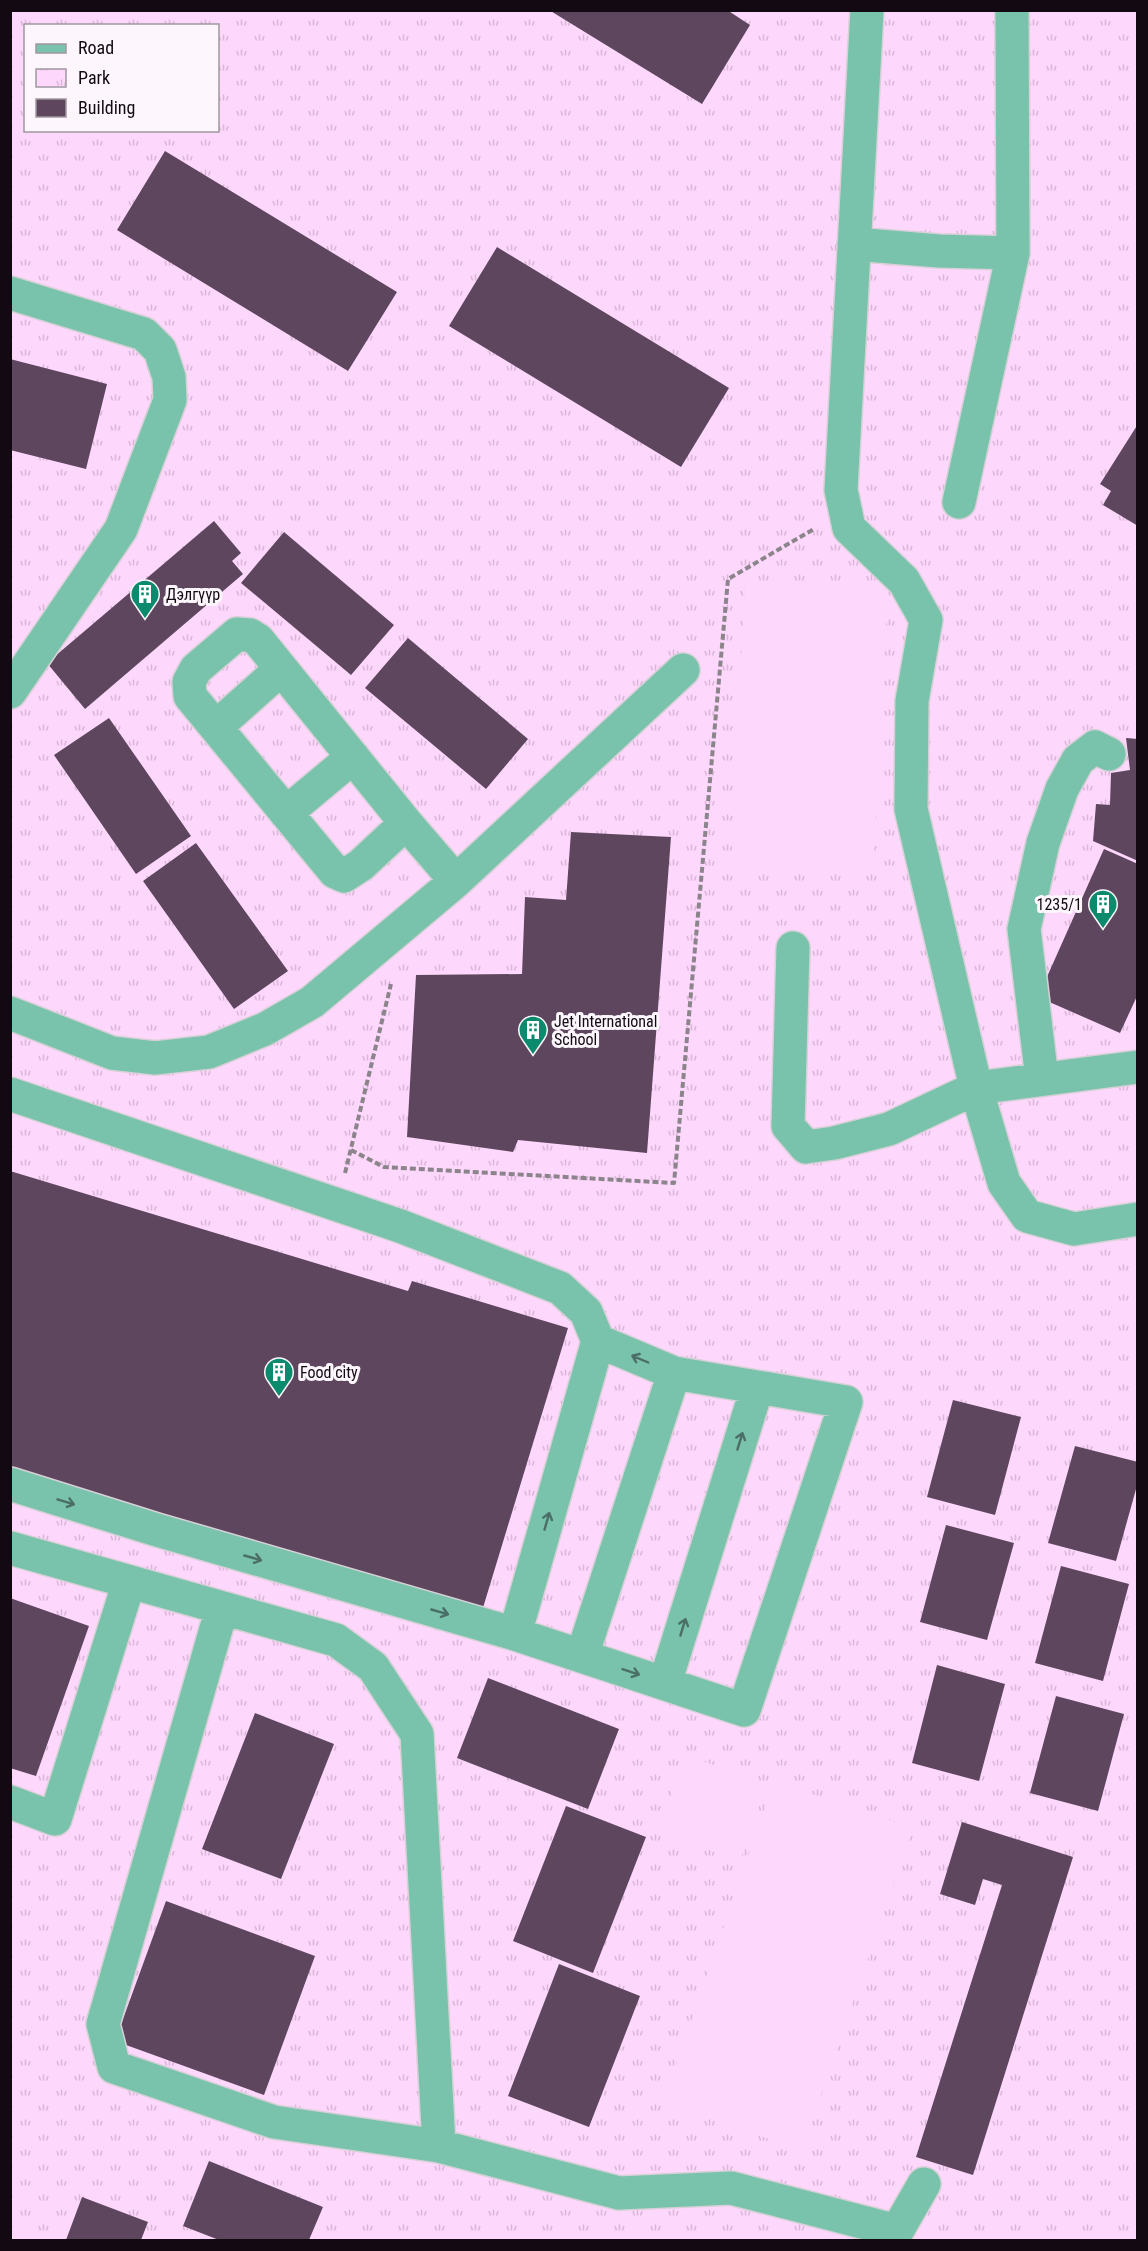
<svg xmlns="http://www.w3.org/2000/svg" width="1148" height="2251" viewBox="0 0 1148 2251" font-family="'Roboto Condensed',sans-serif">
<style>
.park{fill:url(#park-tufts);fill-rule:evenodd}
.pitch{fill:#fed7fd}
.building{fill:#5e475e}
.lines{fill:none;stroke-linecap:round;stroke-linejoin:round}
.minor-casing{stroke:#d7d1d7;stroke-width:36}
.path{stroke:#8b848b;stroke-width:4;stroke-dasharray:6 3;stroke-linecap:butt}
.minor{stroke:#79c2ab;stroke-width:33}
.oneway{stroke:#4b6f66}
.labels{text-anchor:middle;stroke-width:6;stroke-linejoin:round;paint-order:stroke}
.poi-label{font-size:16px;fill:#120912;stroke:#fdf7fd;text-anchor:start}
</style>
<defs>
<pattern id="park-tufts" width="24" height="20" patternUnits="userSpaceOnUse" patternTransform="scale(1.5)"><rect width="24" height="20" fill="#fed7fd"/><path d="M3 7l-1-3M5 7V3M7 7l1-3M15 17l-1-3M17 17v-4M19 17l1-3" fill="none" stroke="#d9b7d8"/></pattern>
</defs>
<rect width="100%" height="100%" fill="#fdf7fd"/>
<path class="park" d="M11 11H1137V2240H11ZM26 26H218V130H26Z"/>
<path class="pitch" d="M745 580 888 587 873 873 731 867Z
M685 1755 767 1784 740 1861 658 1832Z
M774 1781 913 1828 802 2150 663 2103Z"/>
<path class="building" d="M549 10H727L750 25 702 104Z
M165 151 397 292 348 371 117 230Z
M497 247 729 388 681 467 449 326Z
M10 359 107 384 86 469 10 450Z
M1138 424V526L1103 505 1111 491 1100 484Z
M214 521 241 553 232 561 243 574 85 709 47 663Z
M284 532 394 625 351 675 241 583Z
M408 638 528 739 486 789 365 688Z
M109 718 191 836 136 874 54 755Z
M1126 738 1138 739V861L1093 841 1096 804 1110 805 1111 773 1130 770Z
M571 832 671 837 647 1153 518 1140 513 1152 407 1137 416 975 522 974 525 897 566 900Z
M196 843 288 971 234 1009 143 881Z
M1104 849 1138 864V994L1120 1033 1038 997Z
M10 1171 408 1291 412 1281 568 1328 482 1611 10 1469Z
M953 1400 1021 1417 995 1515 927 1497Z
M1075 1446 1138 1462V1482L1116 1561 1048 1543Z
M946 1525 1014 1543 987 1640 920 1622Z
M1061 1566 1129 1584 1103 1681 1035 1663Z
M10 1598 89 1626 36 1776 10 1768Z
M937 1665 1005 1684 979 1781 912 1763Z
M488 1678 619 1729 588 1809 457 1758Z
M1056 1696 1124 1714 1098 1811 1030 1793Z
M255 1713 334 1744 281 1879 202 1849Z
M566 1806 646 1837 593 1973 513 1941Z
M962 1822 1073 1857 973 2175 916 2157 1002 1885 983 1879 975 1905 940 1894Z
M166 1901 315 1956 264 2095 115 2041Z
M559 1964 640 1996 589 2127 508 2096Z
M209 2161 323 2207 309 2240H219L183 2226Z
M82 2197 148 2222 141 2240H66Z"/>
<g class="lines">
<g class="minor-casing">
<path id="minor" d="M867 10 841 490 849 528 904 581 926 620 912 701 911 809 976 1088 1004 1183 1027 1216 1074 1229 1138 1219
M854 244 939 251 1013 253
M10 293 144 334 160 350 169 377 170 400 121 529 10 692
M959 502 1013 253 1012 10
M216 727 281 669
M286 813 353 757
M406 823 361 865 344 876 335 872 190 696 189 682 196 669 237 634 250 635 258 640 406 823 456 881
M793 948 788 1126 806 1147 834 1143 889 1129 976 1088 1138 1067
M10 1013 112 1053 155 1058 209 1052 265 1029 312 1002 456 881 683 670
M1042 1079 1024 929 1043 843 1062 789 1078 760 1095 747 1109 754
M10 1094 400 1226 560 1288 586 1312 598 1341 515 1634 157 1530 10 1484
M10 1548 336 1640 373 1667 417 1734 439 2146
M222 1608 103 2024 114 2067 274 2122 439 2146 619 2193 731 2188 897 2231 924 2184
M515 1634 744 1710 846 1402 674 1373 598 1341
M582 1656 674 1373
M665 1683 757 1388
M10 1802 55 1819 129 1582"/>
</g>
<path class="path" d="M351 1150 384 1167 674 1183 728 579 814 529
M345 1173 391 984"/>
<use href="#minor" class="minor"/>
</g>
<defs><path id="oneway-shaft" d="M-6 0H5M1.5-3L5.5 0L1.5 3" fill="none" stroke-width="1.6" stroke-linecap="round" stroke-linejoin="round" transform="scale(1.5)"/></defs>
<g class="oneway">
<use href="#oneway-shaft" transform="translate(640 1359) rotate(-157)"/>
<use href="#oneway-shaft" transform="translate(740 1441) rotate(-73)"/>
<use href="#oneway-shaft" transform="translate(66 1502) rotate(17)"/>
<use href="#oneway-shaft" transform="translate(547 1521) rotate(-74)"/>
<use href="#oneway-shaft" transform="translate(253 1558) rotate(16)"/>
<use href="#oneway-shaft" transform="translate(440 1612) rotate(16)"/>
<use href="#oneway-shaft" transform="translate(683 1627) rotate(-73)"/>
<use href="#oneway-shaft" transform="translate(631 1672) rotate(18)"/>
</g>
<defs>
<g id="building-pin" transform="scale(1.5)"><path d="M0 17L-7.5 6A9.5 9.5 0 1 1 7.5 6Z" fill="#0b8a6e" stroke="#fdf7fd"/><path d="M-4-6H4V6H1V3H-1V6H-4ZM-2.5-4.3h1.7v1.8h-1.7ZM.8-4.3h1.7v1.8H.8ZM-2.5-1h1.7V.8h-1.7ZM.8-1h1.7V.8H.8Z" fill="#fff"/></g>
</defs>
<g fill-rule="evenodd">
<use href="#building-pin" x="145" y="594"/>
<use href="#building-pin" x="1103" y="904"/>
<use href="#building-pin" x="533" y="1030"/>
<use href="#building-pin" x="279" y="1372"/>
</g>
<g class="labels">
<g class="poi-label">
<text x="166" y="600">Дэлгүүр</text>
<text x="1082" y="910" text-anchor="end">1235/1</text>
<text x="554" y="1027">Jet International<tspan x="554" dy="18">School</tspan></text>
<text x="300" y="1378">Food city</text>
</g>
</g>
<rect width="1148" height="2251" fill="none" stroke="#120912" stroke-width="24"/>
<rect x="24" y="24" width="195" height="108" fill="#fdf7fd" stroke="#9f989f" stroke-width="1.5"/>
<rect x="36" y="44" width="30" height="9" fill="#79c2ab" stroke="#9f989f" stroke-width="1.5"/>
<text x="78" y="54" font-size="18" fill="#120912">Road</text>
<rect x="36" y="69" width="30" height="18" fill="url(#park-tufts)" stroke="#9f989f" stroke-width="1.5"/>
<text x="78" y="84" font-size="18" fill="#120912">Park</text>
<rect x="36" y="99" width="30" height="18" fill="#5e475e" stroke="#9f989f" stroke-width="1.5"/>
<text x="78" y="114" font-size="18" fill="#120912">Building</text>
</svg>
